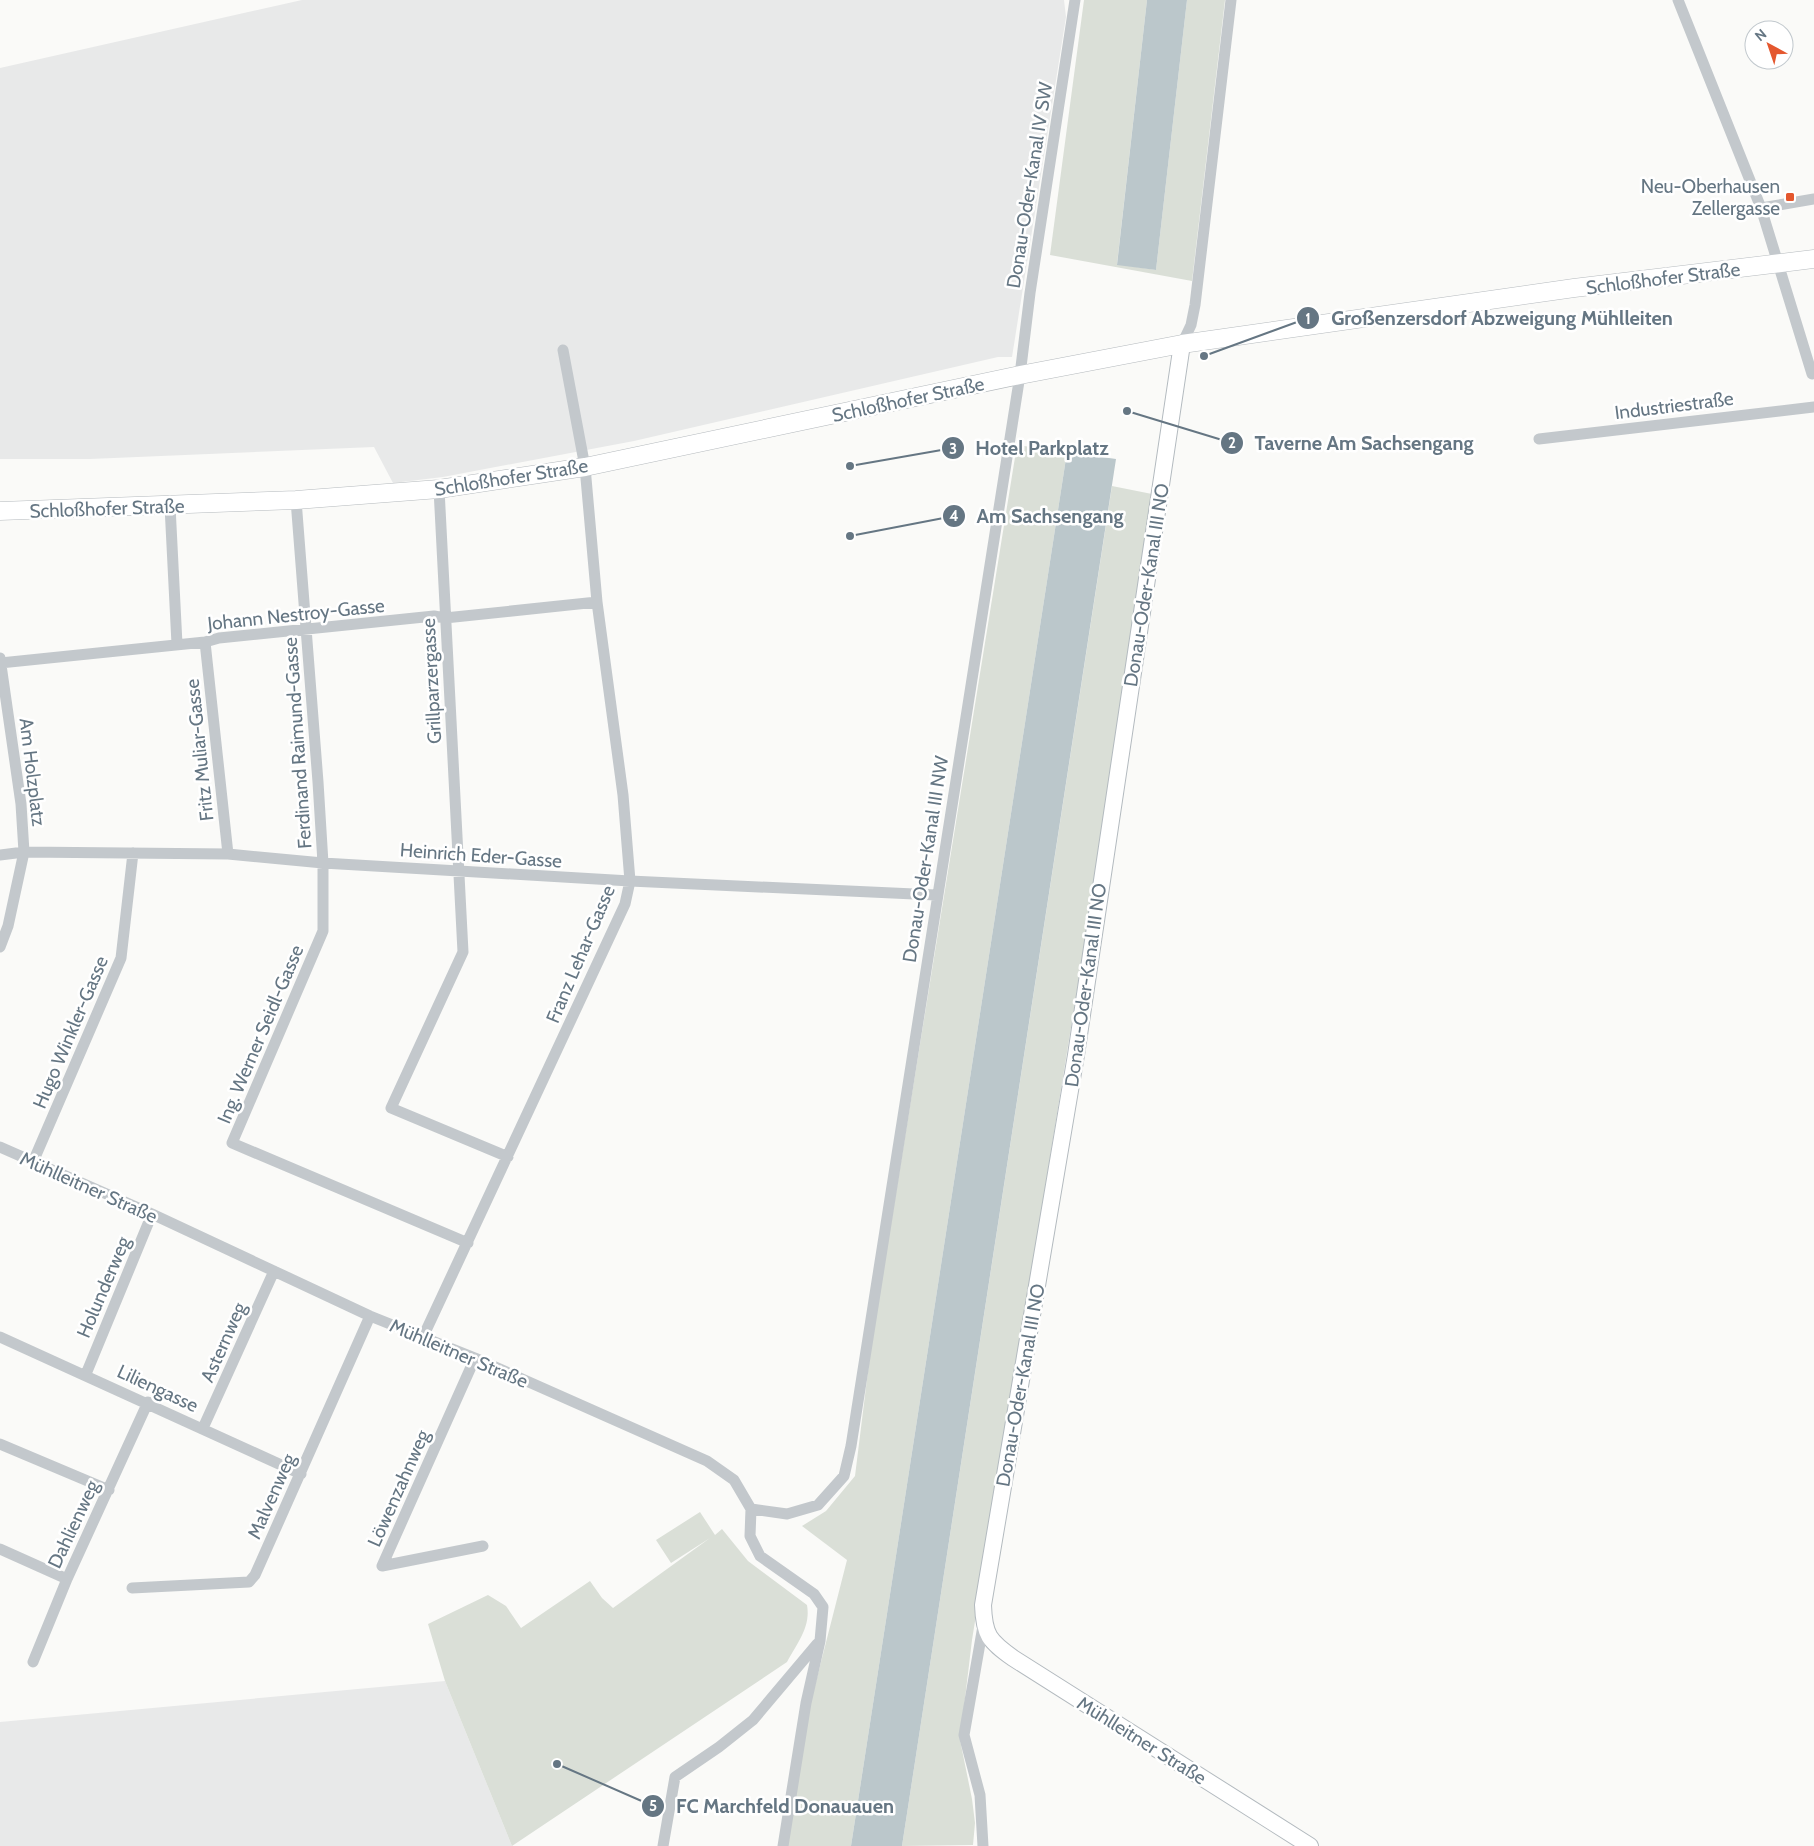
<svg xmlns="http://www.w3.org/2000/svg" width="1814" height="1846" viewBox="0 0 1814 1846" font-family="Cabin,sans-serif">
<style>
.built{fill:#e8e9e9}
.green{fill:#dadfd7}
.water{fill:#bbc7cb}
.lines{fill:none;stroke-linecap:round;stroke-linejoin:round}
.secondary-casing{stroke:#b3babf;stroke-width:18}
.primary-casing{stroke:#b5babe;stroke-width:19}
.street{stroke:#c3c8cc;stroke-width:11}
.secondary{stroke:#fff;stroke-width:16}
.primary{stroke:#fff;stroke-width:18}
.poi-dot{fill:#e4572e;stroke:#fff;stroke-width:2}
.labels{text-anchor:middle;stroke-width:5;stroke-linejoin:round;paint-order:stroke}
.street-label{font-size:19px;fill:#657683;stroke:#fff}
.poi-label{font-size:19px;fill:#657683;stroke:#fff;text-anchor:end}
.leader{fill:none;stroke:#657683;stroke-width:2}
.callout-dot{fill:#657683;stroke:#fff;stroke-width:2}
.mark-label{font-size:15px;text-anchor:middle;font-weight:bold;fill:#fff}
.callout-label{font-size:20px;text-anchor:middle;font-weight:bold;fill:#657683;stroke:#fff;stroke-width:5;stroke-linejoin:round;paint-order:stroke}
</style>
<rect width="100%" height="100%" fill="#fafaf8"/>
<path class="built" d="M302 0H1064L1066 17 1012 357H998L634 441 443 477 393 483 374 447 90 459H0V68Z
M445 1681 512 1846H0V1722Z"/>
<path class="green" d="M1084 0H1147L1117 264 1156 270 1187 0H1225L1192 281 1050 255Z
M1017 445 1067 452 851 1846H787L810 1705 847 1560 802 1526 826 1511 855 1476 871 1347Z
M1112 486 1157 495 972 1640 960 1740 972 1799 975 1823 973 1845 902 1846Z
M700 1512 715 1535 722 1529 748 1561 807 1605C811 1627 797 1643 787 1662L512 1846 445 1681 428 1624 488 1595 506 1606 521 1628 590 1581 602 1598 613 1608 710 1538 671 1563 656 1540Z"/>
<path class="water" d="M1147 0H1187L1156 270 1117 265Z
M1067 452 1116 459 902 1846H851Z"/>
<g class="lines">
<g class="secondary-casing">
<path id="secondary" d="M1182 344 1076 1055 983 1605C984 1635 989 1641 1013 1658L1310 1846"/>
</g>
<g class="primary-casing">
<path id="primary" d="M0 511 296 500 439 489 585 467 1020 375 1182 344 1574 288 1814 259"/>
</g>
<path class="street" d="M1678 0 1761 208 1812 374 1814 373
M1761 208 1814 199
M1182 344 1191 325 1195 305 1231 0
M1539 439 1814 407
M439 489 463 952 391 1108 508 1157
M296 500 318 782 323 863V931L232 1143 468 1243
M170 506 177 644
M205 642 228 854
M0 658 21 804 24 852 8 926 0 947
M0 663 205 642 219 638 434 616 445 618 597 602
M0 855 24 852 228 854 323 863 630 881 936 895
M0 1147 152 1214 370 1316 475 1358 707 1461 734 1480 751 1509 750 1536 760 1556 814 1594 823 1607 820 1641 806 1703 783 1846
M33 1162 121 958 133 853
M0 1337 301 1474
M423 1337 625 904 630 881 623 795 597 602 585 467 563 350
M475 1358 382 1566 483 1546
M86 1374 152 1214
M203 1428 274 1271
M0 1444 109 1490
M751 1509 787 1514 818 1505 844 1476 851 1446 1020 375 1030 293 1075 0
M0 1549 67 1579
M132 1588 249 1582 255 1575 370 1316
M33 1662 67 1579 148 1402
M663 1846 675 1777 719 1747 753 1720 817 1644
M983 1846 980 1795 964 1735 983 1626"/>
<use href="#secondary" class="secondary"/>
<use href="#primary" class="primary"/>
</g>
<rect class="poi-dot" x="1785" y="192" width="10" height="10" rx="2.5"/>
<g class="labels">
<g class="street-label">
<text transform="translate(1029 185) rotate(-81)" y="7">Donau-Oder-Kanal IV SW</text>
<text transform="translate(1663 278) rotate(-7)" y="7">Schloßhofer Straße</text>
<text transform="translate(908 399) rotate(-12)" y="7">Schloßhofer Straße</text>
<text transform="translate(1674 405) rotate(-7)" y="7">Industriestraße</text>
<text transform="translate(511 477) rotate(-9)" y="7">Schloßhofer Straße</text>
<text transform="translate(107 508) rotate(-2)" y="7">Schloßhofer Straße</text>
<text transform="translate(1146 585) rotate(-81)" y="7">Donau-Oder-Kanal III NO</text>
<text transform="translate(296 614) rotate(-6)" y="7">Johann Nestroy-Gasse</text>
<text transform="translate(431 681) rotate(-93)" y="7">Grillparzergasse</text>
<text transform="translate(297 743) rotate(-94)" y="7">Ferdinand Raimund-Gasse</text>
<text transform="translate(199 750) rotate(-96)" y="7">Fritz Muliar-Gasse</text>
<text transform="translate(33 772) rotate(83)" y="7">Am Holzplatz</text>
<text transform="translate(481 855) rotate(4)" y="7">Heinrich Eder-Gasse</text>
<text transform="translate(925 859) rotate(-81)" y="7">Donau-Oder-Kanal III NW</text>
<text transform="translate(580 954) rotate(-67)" y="7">Franz Lehar-Gasse</text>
<text transform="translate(1085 985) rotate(-82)" y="7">Donau-Oder-Kanal III NO</text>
<text transform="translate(70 1032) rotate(-67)" y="7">Hugo Winkler-Gasse</text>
<text transform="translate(260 1034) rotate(-67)" y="7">Ing. Werner Seidl-Gasse</text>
<text transform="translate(89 1187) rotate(24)" y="7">Mühlleitner Straße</text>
<text transform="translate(103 1287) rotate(-67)" y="7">Holunderweg</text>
<text transform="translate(223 1342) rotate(-66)" y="7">Asternweg</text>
<text transform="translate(459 1353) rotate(23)" y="7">Mühlleitner Straße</text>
<text transform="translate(1020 1385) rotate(-80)" y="7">Donau-Oder-Kanal III NO</text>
<text transform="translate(158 1388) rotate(25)" y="7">Liliengasse</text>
<text transform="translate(398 1488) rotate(-66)" y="7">Löwenzahnweg</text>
<text transform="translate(271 1496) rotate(-66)" y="7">Malvenweg</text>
<text transform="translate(73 1524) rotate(-65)" y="7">Dahlienweg</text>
<text transform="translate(1142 1740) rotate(32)" y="7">Mühlleitner Straße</text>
</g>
<g class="poi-label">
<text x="1780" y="193">Neu-Oberhausen<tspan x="1780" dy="22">Zellergasse</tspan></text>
</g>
</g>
<path class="leader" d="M1204 356L1308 318M1127 411L1232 443M850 466L953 448M850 536L954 516M557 1764L653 1806"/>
<g class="callout-dot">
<circle cx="1204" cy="356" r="5"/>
<circle cx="1127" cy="411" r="5"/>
<circle cx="850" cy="466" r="5"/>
<circle cx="850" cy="536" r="5"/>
<circle cx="557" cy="1764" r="5"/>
<circle cx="1308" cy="318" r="12"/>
<circle cx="1232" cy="443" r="12"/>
<circle cx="953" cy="448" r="12"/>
<circle cx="954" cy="516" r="12"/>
<circle cx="653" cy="1806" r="12"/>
</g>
<g class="mark-label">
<text x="1308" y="324">1</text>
<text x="1232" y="448">2</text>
<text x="953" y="454">3</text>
<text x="954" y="521">4</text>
<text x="653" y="1811">5</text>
</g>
<g class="callout-label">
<text x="1502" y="325">Großenzersdorf Abzweigung Mühlleiten</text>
<text x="1364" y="450">Taverne Am Sachsengang</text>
<text x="1042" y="455">Hotel Parkplatz</text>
<text x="1050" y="523">Am Sachsengang</text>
<text x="785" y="1813">FC Marchfeld Donauauen</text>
</g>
<g transform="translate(1769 45) rotate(320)"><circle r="24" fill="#ffffff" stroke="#c1c8cd"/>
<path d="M0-4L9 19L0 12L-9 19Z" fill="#e4572e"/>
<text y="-8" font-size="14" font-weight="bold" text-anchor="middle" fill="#657683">N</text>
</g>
</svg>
